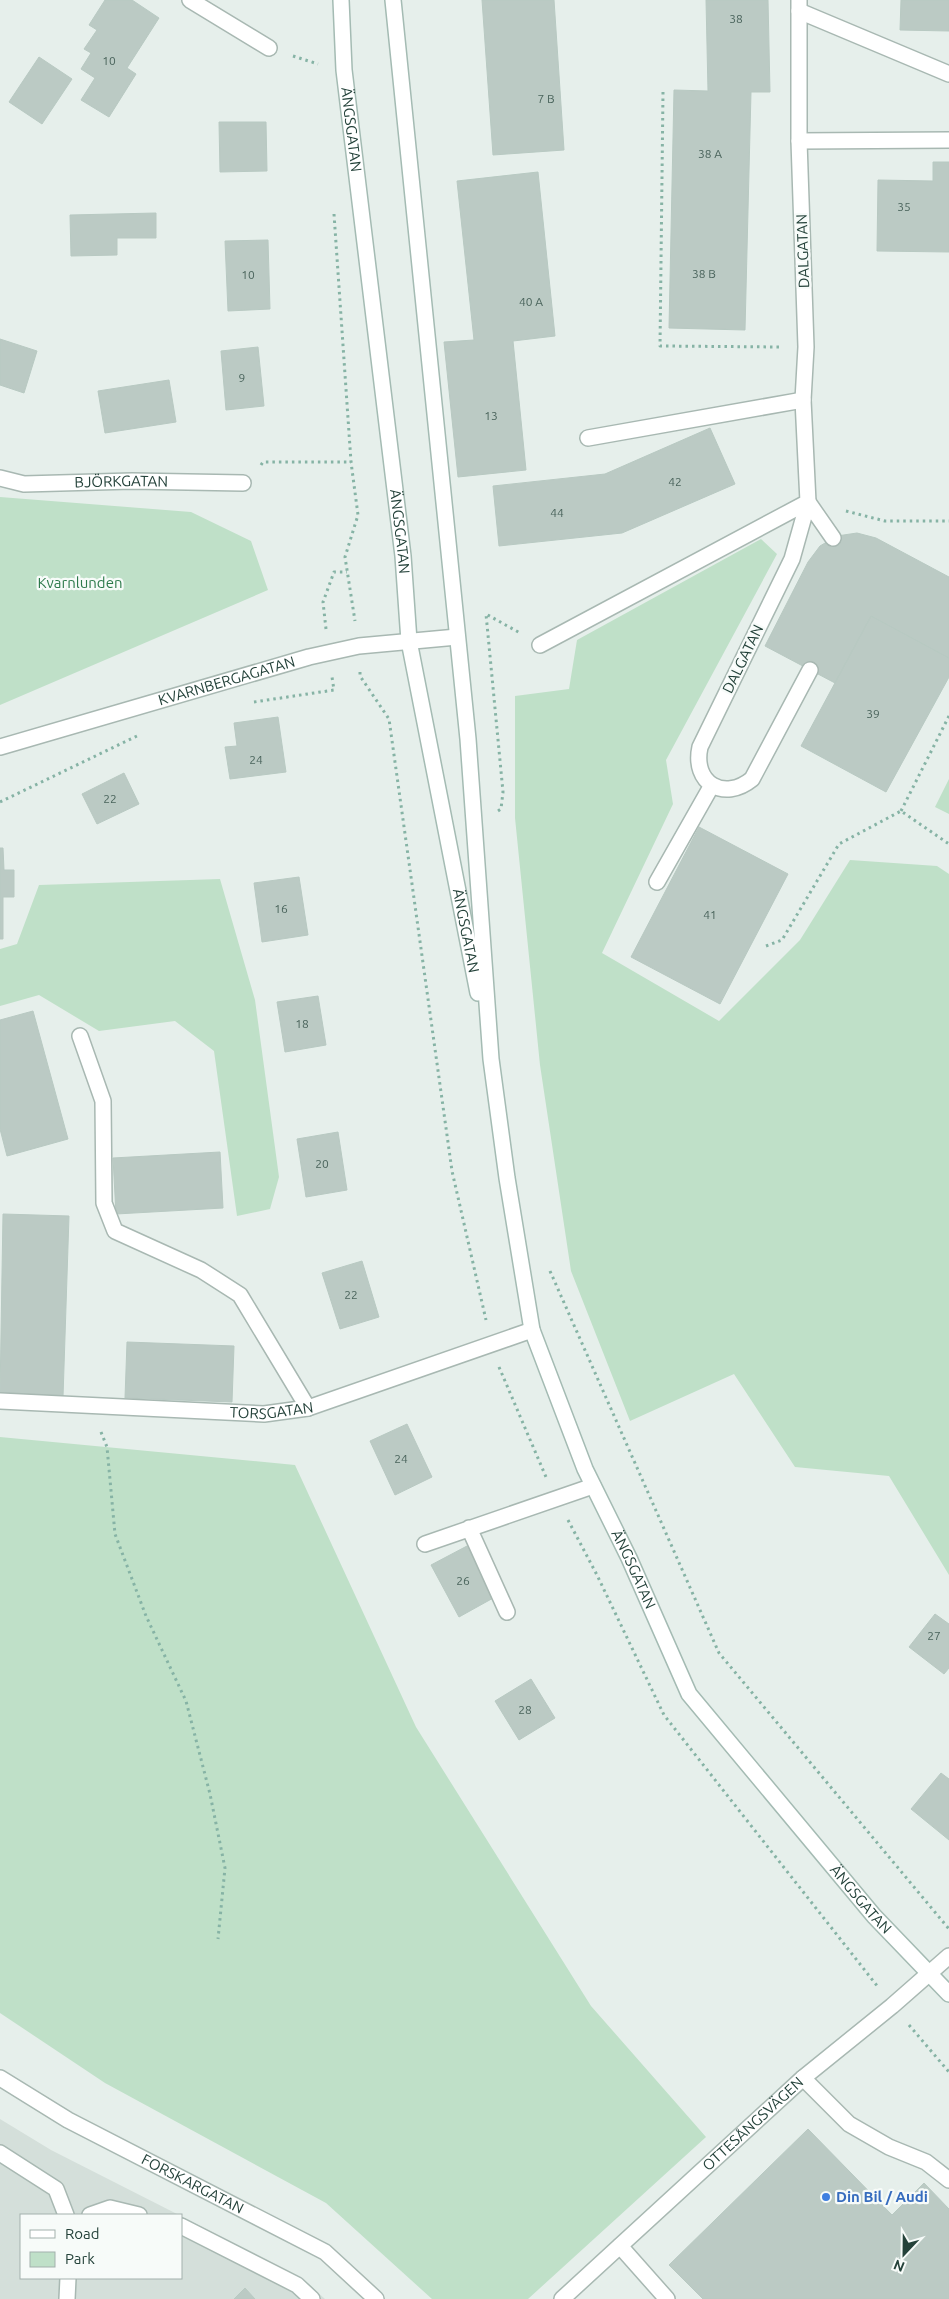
<svg xmlns="http://www.w3.org/2000/svg" width="949" height="2299" viewBox="0 0 949 2299" font-family="Ubuntu,sans-serif">
<style>
.built{fill:#d4dfda}
.green{fill:#bfe0c8}
.building{fill:#bbcac4;stroke:#b8c9c2}
.lines{fill:none;stroke-linecap:round;stroke-linejoin:round}
.service-casing{stroke:#a8b8b2;stroke-width:18}
.minor-casing{stroke:#a8b8b2;stroke-width:18}
.secondary-casing{stroke:#a4bbb3;stroke-width:18}
.path{stroke:#86b3a5;stroke-width:3;stroke-dasharray:2.5 4;stroke-linecap:butt}
.service{stroke:#fff;stroke-width:15}
.minor{stroke:#fff;stroke-width:15}
.secondary{stroke:#fff;stroke-width:15}
.shop-dot{fill:#3f7fe0;stroke:#f7fbf9;stroke-width:2}
.labels{text-anchor:middle;stroke-width:4.5;stroke-linejoin:round;paint-order:stroke}
.number-label{font-size:12px;fill:#4a645c}
.street-label{font-size:15px;fill:#24423a;stroke:#f7fbf9}
.park-label{font-size:15px;fill:#2d7a4b;stroke:#f7fbf9}
.shop-label{font-size:15px;font-weight:bold;fill:#366cbe;stroke:#f7fbf9;text-anchor:start}
</style>
<rect width="100%" height="100%" fill="#e6efeb"/>
<path class="built" d="M0 2119 51 2150 179 2215H21V2278H181V2216L305 2281 325 2299H0Z"/>
<path class="green" d="M0 497 191 512 251 541 268 590 0 705Z
M761 539 777 554 666 760 673 804 602 953 719 1021 800 940 850 860 937 866 949 874V1575L889 1476 795 1467 734 1374 630 1421 571 1271 540 1065 515 818V696L569 689 577 640Z
M949 779V814L935 807Z
M220 879 255 1000 279 1177 270 1209 237 1216 214 1051 175 1021 99 1031 39 995 0 1006V949L17 944 39 885Z
M0 1437 295 1465 416 1727 591 2006 706 2137 528 2299H432L326 2203 105 2083 0 2013Z"/>
<path class="building" d="M105 0H132L159 18 127 68 136 74 109 117 81 100 95 78 81 69 91 53 84 49 97 30 89 25Z
M482 0H554L564 150 493 155Z
M706 0H768L770 92H751L745 330 669 328 674 90 708 91Z
M901 0H949V31L900 30Z
M39 57 72 79 42 124 9 102Z
M219 122H266L267 171 220 172Z
M933 162H949V252L877 251 878 180 933 181Z
M538 172 555 336 513 341 526 470 458 477 444 342 474 340 457 181Z
M156 213V238H117V255L71 256 70 215Z
M268 240 270 309 228 311 225 241Z
M0 339 37 351 24 393 0 385Z
M258 347 264 406 226 410 221 351Z
M169 380 176 422 105 433 98 391Z
M710 428 735 484 622 533 499 546 493 486 605 474Z
M857 533 876 538 949 577V658L871 616 835 683 765 646 808 562 820 546 837 536Z
M871 616 949 658V677L886 792 801 746Z
M278 717 286 772 230 779 225 747 237 746 234 723Z
M124 773 139 804 97 824 82 794Z
M699 827 788 874 720 1004 631 957Z
M0 848H3L4 870H14V897H3V939H0Z
M299 877 308 935 262 942 254 883Z
M318 996 326 1045 285 1052 277 1002Z
M33 1011 68 1139 7 1156 0 1129V1020Z
M338 1132 347 1190 306 1197 297 1139Z
M220 1152 223 1208 116 1214 113 1158Z
M3 1214 69 1216 63 1397 0 1395Z
M362 1261 379 1317 340 1329 322 1273Z
M127 1342 234 1346 232 1402 125 1398Z
M407 1424 432 1477 395 1495 370 1441Z
M467 1546 495 1597 459 1617 431 1565Z
M935 1614 949 1624V1668L944 1674 909 1647Z
M531 1679 555 1718 519 1740 495 1701Z
M941 1773 949 1779V1840L911 1809Z
M808 2129 892 2215 924 2183 949 2209V2299H703L669 2265Z
M245 2288 255 2299H234Z"/>
<g class="lines">
<g class="service-casing">
<path id="service" d="M799 11 949 74
M799 141 949 140
M588 438 803 400
M808 502 792 559 700 747C692 783 724 802 752 779L810 670
M808 502 833 538
M657 882 712 785
M80 1036 103 1101 104 1203 115 1231 201 1270 240 1295 308 1408
M469 1528 507 1612
M425 1544 593 1486
M803 2078 849 2124 889 2147 926 2162 949 2180
M0 2153 56 2189 66 2215
M90 2215 110 2208 139 2215
M181 2226 297 2285 312 2299
M620 2246 667 2299
M67 2299 68 2278"/>
</g>
<g class="minor-casing">
<g id="minor">
<path d="M190 0 269 48"/>
<path id="s1" d="M0 478 24 484 132 481 243 483"/>
<path d="M540 645 808 502 803 400 806 347 799 141V0"/>
<path id="s2" d="M0 747 309 657 359 646 457 637"/>
<path id="s3" d="M0 1401 264 1414 308 1408 532 1330"/>
<path id="s4" d="M0 2078 68 2120 325 2252 376 2299"/>
<path id="s5" d="M562 2299 803 2078 892 2006 949 1956"/>
</g>
</g>
<g class="secondary-casing">
<g id="secondary">
<path id="s6" d="M341 0 344 70 403 556 409 641 478 993"/>
<path id="s7" d="M393 0 468 739 491 1059 507 1178 532 1330 585 1469 629 1558 689 1694 874 1916 949 1994"/>
</g>
</g>
<path class="path" d="M293 56 318 64
M663 92 660 346 780 347
M334 214 351 462 358 515 345 557 355 621
M261 465 263 462H351
M846 511 885 521H949
M326 629 323 602 334 572H347
M360 672V676L389 719 452 1171 486 1320
M254 702 334 690 332 677
M0 802 139 735
M498 811 501 809 503 792 486 614 520 633
M901 811 949 716
M766 946 782 940 839 844 901 811 949 844
M550 1271 719 1653 949 1929
M499 1367 546 1477
M101 1432 107 1447 115 1534 146 1616 186 1701 210 1794 225 1868 218 1939
M568 1520 597 1575 664 1715 878 1987
M909 2025 949 2072"/>
<use href="#service" class="service"/>
<use href="#minor" class="minor"/>
<use href="#secondary" class="secondary"/>
</g>
<circle class="shop-dot" cx="826" cy="2197" r="5"/>
<g class="labels">
<g class="number-label">
<text x="736" y="23">38</text>
<text x="109" y="65">10</text>
<text x="546" y="103">7 B</text>
<text x="710" y="158">38 A</text>
<text x="904" y="211">35</text>
<text x="704" y="278">38 B</text>
<text x="248" y="279">10</text>
<text x="531" y="306">40 A</text>
<text x="242" y="382">9</text>
<text x="491" y="420">13</text>
<text x="675" y="486">42</text>
<text x="557" y="517">44</text>
<text x="873" y="718">39</text>
<text x="256" y="764">24</text>
<text x="110" y="803">22</text>
<text x="281" y="913">16</text>
<text x="710" y="919">41</text>
<text x="302" y="1028">18</text>
<text x="322" y="1168">20</text>
<text x="351" y="1299">22</text>
<text x="401" y="1463">24</text>
<text x="463" y="1585">26</text>
<text x="934" y="1640">27</text>
<text x="525" y="1714">28</text>
</g>
<g class="street-label">
<text dy="5" stroke="none"><textPath href="#s6" startOffset="130">ÄNGSGATAN</textPath></text>
<text transform="translate(803 251) rotate(-92)" y="5">DALGATAN</text>
<text dy="5" stroke="none"><textPath href="#s1" startOffset="122">BJÖRKGATAN</textPath></text>
<text dy="5" stroke="none"><textPath href="#s6" startOffset="535">ÄNGSGATAN</textPath></text>
<text transform="translate(743 659) rotate(-64)" y="5">DALGATAN</text>
<text dy="5" stroke="none"><textPath href="#s2" startOffset="236">KVARNBERGAGATAN</textPath></text>
<text dy="5" stroke="none"><textPath href="#s6" startOffset="940">ÄNGSGATAN</textPath></text>
<text dy="5" stroke="none"><textPath href="#s3" startOffset="272">TORSGATAN</textPath></text>
<text dy="5" stroke="none"><textPath href="#s7" startOffset="1598">ÄNGSGATAN</textPath></text>
<text dy="5" stroke="none"><textPath href="#s7" startOffset="2002">ÄNGSGATAN</textPath></text>
<text dy="5" stroke="none"><textPath href="#s5" startOffset="259">OTTESÅNGSVÄGEN</textPath></text>
<text dy="5" stroke="none"><textPath href="#s4" startOffset="220">FORSKARGATAN</textPath></text>
</g>
<g class="park-label">
<text x="80" y="588">Kvarnlunden</text>
</g>
<g class="shop-label">
<text x="836" y="2202">Din Bil / Audi</text>
</g>
</g>
<rect x="20" y="2214" width="162" height="65" fill="#f7fbf9" stroke="#a3b1ad"/>
<rect x="30" y="2230" width="25" height="8" fill="#ffffff" stroke="#a3b1ad"/>
<text x="65" y="2239" font-size="15" fill="#24423a">Road</text>
<rect x="30" y="2252" width="25" height="15" fill="#bfe0c8" stroke="#a3b1ad"/>
<text x="65" y="2264" font-size="15" fill="#24423a">Park</text>
<g transform="translate(904 2254) rotate(202)" stroke="#f7fbf9" stroke-width="4" paint-order="stroke">
<path d="M0-4L9 19L0 12L-9 19Z" fill="#24423a"/>
<text y="-8" font-size="14" font-weight="bold" text-anchor="middle" fill="#24423a">N</text>
</g>
</svg>
